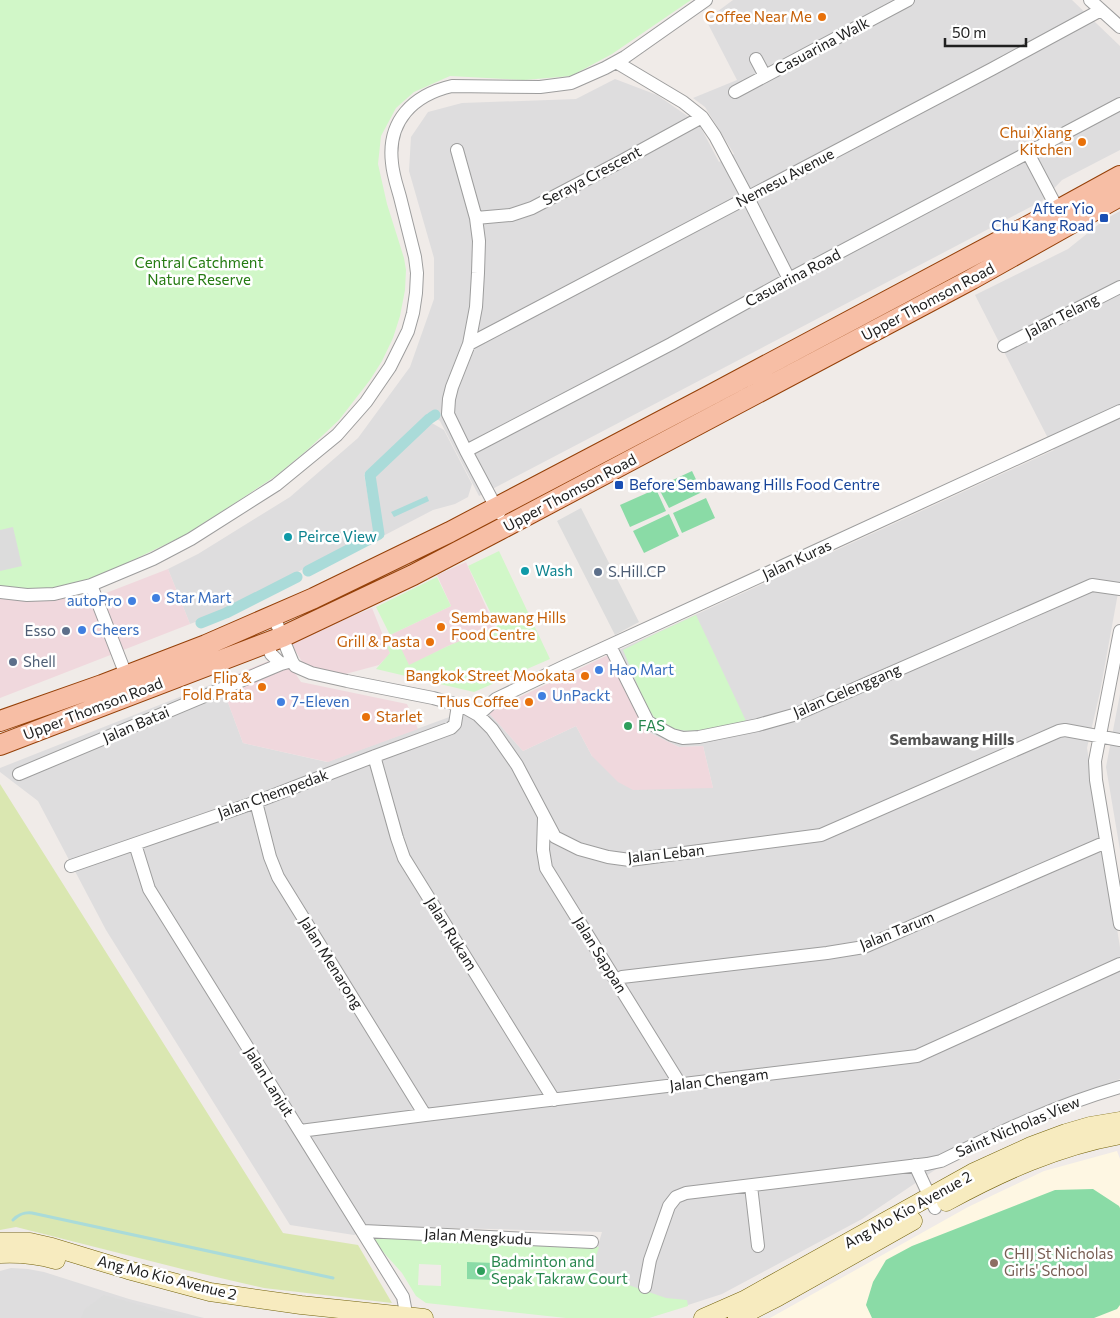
<svg xmlns="http://www.w3.org/2000/svg" width="1120" height="1318" viewBox="0 0 1120 1318" font-family="Commissioner,sans-serif">
<style>
.residential{fill:#deddde}
.commercial{fill:#f0d8dd}
.education{fill:#fef7e3}
.grass{fill:#dae7b1}
.park{fill:#d1f7c8;fill-rule:evenodd}
.pitch{fill:#8adba6}
.parking{fill:#dcdcdc}
.water{fill:#aadbd9}
.lines{fill:none;stroke-linecap:round;stroke-linejoin:round}
.stream{stroke:#aadbd9;stroke-width:3}
.canal{stroke:#aadbd9;stroke-width:11}
.street-casing{stroke:#9d9d9d;stroke-width:14}
.secondary-casing{stroke:#74630b;stroke-width:19}
.primary-casing{stroke:#954008;stroke-width:22}
.street{stroke:#fff;stroke-width:12}
.secondary{stroke:#f7ebbf;stroke-width:18}
.primary{stroke:#f7bea5;stroke-width:20}
.food-dot{fill:#e8710a;stroke:#fff;stroke-width:2}
.transit-dot{fill:#1a4fb4;stroke:#fff;stroke-width:2}
.culture-dot{fill:#0f9aa8;stroke:#fff;stroke-width:2}
.service-dot{fill:#5c6f8a;stroke:#fff;stroke-width:2}
.shop-dot{fill:#3f7fe0;stroke:#fff;stroke-width:2}
.leisure-dot{fill:#2e9e5b;stroke:#fff;stroke-width:2}
.education-dot{fill:#8d6e63;stroke:#fff;stroke-width:2}
.labels{text-anchor:middle;stroke-width:5;stroke-linejoin:round;paint-order:stroke}
.food-label{font-size:15px;fill:#c56008;stroke:#fff;text-anchor:end}
.street-label{font-size:15px;fill:#202020;stroke:#fff}
.transit-label{font-size:15px;fill:#164399;stroke:#fff;text-anchor:end}
.park-label{font-size:15px;fill:#257b12;stroke:#fff}
.culture-label{font-size:15px;fill:#0d838f;stroke:#fff;text-anchor:start}
.service-label{font-size:15px;fill:#4e5e75;stroke:#fff;text-anchor:start}
.shop-label{font-size:15px;fill:#366cbe;stroke:#fff;text-anchor:start}
.leisure-label{font-size:15px;fill:#27864d;stroke:#fff;text-anchor:start}
.education-label{font-size:15px;fill:#785e54;stroke:#fff;text-anchor:start}
.neighbourhood-label{font-size:16px;font-weight:bold;fill:#535353;stroke:#fff}
</style>
<rect width="100%" height="100%" fill="#f0ebe8"/>
<path class="residential" d="M733 0H1072L1120 46V150L1062 180 1042 201 479 496 440 421 428 413 364 474 374 531 225 611 190 624 168 569 198 554 290 497 358 438 410 367 434 299V258L409 171 411 137 428 112 462 103 576 99 615 79 657 95 699 124 719 162 734 154 705 107 693 98 737 80 706 20Z
M1120 211V582L1100 692 1087 748 1120 947V1079L990 1133 862 1219 722 1294 648 1318H576L602 1232 377 1226 354 1235 290 1225 106 930 38 801 0 772V768L220 681 243 743 327 762 482 705 523 751 576 726 592 756 713 788 703 746 679 747 648 732 608 655 1054 450 975 295 1068 249 1104 220Z
M430 422 444 430 472 484 468 497 455 504 433 510 383 536 373 480 375 475Z
M1120 694V850L1106 767Z
M11 1268 28 1269 44 1272 129 1299 204 1318H0V1271Z"/>
<path class="commercial" d="M466 562 495 627 448 646 409 666 390 635 451 606 437 575Z
M168 569 190 624 0 698V594L88 600Z
M372 608 390 653 388 656 379 665 338 676 304 665 290 642Z
M283 655 301 682 407 704 418 729 328 762 243 743 220 681Z
M608 655 648 732 679 747 703 746 713 788 633 790 618 782 592 756 576 726 523 751 488 712Z"/>
<path class="education" d="M1117 1151 1120 1159V1318H770L968 1207 1044 1171Z"/>
<path class="grass" d="M0 784 283 1233 358 1245 392 1303 264 1288 186 1270 16 1227 0 1230Z"/>
<path class="park" d="M0 0H691L612 54 571 76 524 80 450 76 414 92 396 108 381 136 378 164 387 204 404 258 406 270 405 290 400 316 393 338 382 361 370 380 339 420 306 451 277 475 238 501 183 536 110 571 84 581 57 588 0 592Z
M499 551 550 659 474 692 376 669 390 653 387 647 398 642 409 665 448 646 497 626 468 566Z
M437 577 451 606 390 635 376 607Z
M696 615 747 723C734 729 719 729 705 730 689 732 669 731 657 720 646 711 630 665 623 650L657 633Z
M373 1232 377 1239 382 1237 599 1247 591 1272 666 1298 687 1300 688 1306 649 1318H566L426 1303 416 1296 402 1273 376 1244ZM419 1264 441 1265V1286L418 1285Z"/>
<path class="pitch" d="M692 471 702 492 669 508 658 487Z
M656 489 666 511 630 527 620 505Z
M706 498 715 518 682 533 673 513Z
M669 514 679 536 644 553 633 531Z
M1093 1189 1119 1206 1120 1208V1305L1117 1309 1094 1318H872L866 1305 873 1282 886 1260 912 1246 1055 1190Z
M467 1262 495 1263V1280L467 1279Z"/>
<path class="parking" d="M581 508 639 622 615 635 557 521Z
M13 527 22 566 0 571V530Z
M104 1295 186 1318H81L85 1309Z"/>
<path class="water" d="M427 496 429 501 394 517 391 512Z"/>
<g class="lines">
<path class="stream" d="M13 1220C19 1214 24 1212 32 1213L333 1278"/>
<path class="canal" d="M308 571 379 534 370 475 429 419 435 415
M201 623 226 613 297 577"/>
<g class="street-casing">
<path id="street" d="M1090 0 1120 27
M756 59 765 76
M616 62 683 102 702 117 715 136 748 198 789 279
M735 92 908 0
M457 150 476 218 479 241 478 273 476 307 469 344 452 387 449 399 448 414 466 451 499 513
M1028 153 1058 210
M476 218 511 215 532 208 618 163 702 117
M469 344 992 69 1101 10
M1004 346 1120 287
M466 451 671 344 789 279 1120 104
M91 585 126 675
M0 592 27 595 54 594 91 585 153 559 191 539 276 485 337 435 366 402 390 367 408 331 413 313 416 293 417 273 415 257C410 237 405 217 400 197 397 186 393 175 392 163 387 121 413 95 452 86L540 87 571 83 605 68 625 57 706 0
M274 617 292 661 295 666 311 673 347 681 433 698 462 706 478 715 492 729 517 765 555 837 579 849 608 857 630 860 821 835 1059 731 1065 730 1120 740
M1120 631 1095 761 1096 780 1120 924
M267 643 271 654 281 664
M610 646 648 722 672 735 683 738 699 737 758 725 797 714 1092 585 1120 589
M478 715 496 699 565 666 1120 411
M375 756 376 763 397 838 404 858 554 1100
M19 774 281 664 292 661
M256 802 270 857 278 877 425 1115
M544 818 543 850 546 868 680 1084
M135 844 149 889 403 1297 407 1318
M71 866 256 802 375 756 451 728 455 724 458 705
M616 980 622 977 827 953 864 947 1106 842
M300 1131 425 1115 917 1056 1120 964
M915 1165 935 1208
M751 1186 758 1246
M363 1231 592 1242
M645 1287 650 1260 669 1206 676 1197 686 1193 927 1164 941 1161C1000 1132 1057 1105 1120 1087"/>
</g>
<g class="secondary-casing">
<path id="secondary" d="M946 1202C1001 1172 1058 1146 1120 1135
M0 1242H30L52 1247 128 1270 210 1292 301 1305 424 1318
M0 1254C19 1253 38 1255 56 1260
M703 1318 744 1300 972 1173 1031 1146 1066 1133 1090 1126 1120 1121
M737 1318 778 1297 913 1221"/>
</g>
<g class="primary-casing">
<path id="primary" d="M0 721 102 685 206 645 314 598 450 532 705 398 1058 210 1120 176
M0 745 282 637 413 575 499 530 972 279 1120 196"/>
</g>
<use href="#street" class="street"/>
<use href="#secondary" class="secondary"/>
<use href="#primary" class="primary"/>
</g>
<g class="food-dot">
<circle cx="822" cy="17" r="5"/>
<circle cx="1082" cy="142" r="5"/>
<circle cx="441" cy="627" r="5"/>
<circle cx="430" cy="642" r="5"/>
<circle cx="585" cy="676" r="5"/>
<circle cx="262" cy="687" r="5"/>
<circle cx="529" cy="702" r="5"/>
<circle cx="366" cy="717" r="5"/>
</g>
<g class="transit-dot">
<rect x="1099" y="213" width="10" height="10" rx="2.5"/>
<rect x="614" y="480" width="10" height="10" rx="2.5"/>
</g>
<g class="culture-dot">
<circle cx="288" cy="537" r="5"/>
<circle cx="525" cy="571" r="5"/>
</g>
<g class="service-dot">
<circle cx="598" cy="572" r="5"/>
<circle cx="66" cy="631" r="5"/>
<circle cx="13" cy="662" r="5"/>
</g>
<g class="shop-dot">
<circle cx="156" cy="598" r="5"/>
<circle cx="132" cy="601" r="5"/>
<circle cx="82" cy="630" r="5"/>
<circle cx="599" cy="670" r="5"/>
<circle cx="542" cy="696" r="5"/>
<circle cx="281" cy="702" r="5"/>
</g>
<g class="leisure-dot">
<circle cx="628" cy="726" r="5"/>
<circle cx="481" cy="1271" r="5"/>
</g>
<circle class="education-dot" cx="994" cy="1263" r="5"/>
<g class="labels">
<g class="food-label">
<text x="812" y="22">Coffee Near Me</text>
<text x="1072" y="138">Chui Xiang<tspan x="1072" dy="17">Kitchen</tspan></text>
<text x="451" y="623" text-anchor="start">Sembawang Hills<tspan x="451" dy="17">Food Centre</tspan></text>
<text x="420" y="647">Grill &amp; Pasta</text>
<text x="575" y="681">Bangkok Street Mookata</text>
<text x="252" y="683">Flip &amp;<tspan x="252" dy="17">Fold Prata</tspan></text>
<text x="519" y="707">Thus Coffee</text>
<text x="376" y="722" text-anchor="start">Starlet</text>
</g>
<g class="street-label">
<text transform="translate(822 46) rotate(-28)" y="5">Casuarina Walk</text>
<text transform="translate(592 176) rotate(-28)" y="5">Seraya Crescent</text>
<text transform="translate(785 178) rotate(-28)" y="5">Nemesu Avenue</text>
<text transform="translate(793 278) rotate(-28)" y="5">Casuarina Road</text>
<text transform="translate(928 302) rotate(-28)" y="5">Upper Thomson Road</text>
<text transform="translate(1062 316) rotate(-27)" y="5">Jalan Telang</text>
<text transform="translate(570 493) rotate(-28)" y="5">Upper Thomson Road</text>
<text transform="translate(797 560) rotate(-25)" y="5">Jalan Kuras</text>
<text transform="translate(847 691) rotate(-23)" y="5">Jalan Gelenggang</text>
<text transform="translate(93 709) rotate(-21)" y="5">Upper Thomson Road</text>
<text transform="translate(136 725) rotate(-23)" y="5">Jalan Batai</text>
<text transform="translate(273 794) rotate(-20)" y="5">Jalan Chempedak</text>
<text transform="translate(666 854) rotate(-6)" y="5">Jalan Leban</text>
<text transform="translate(897 931) rotate(-22)" y="5">Jalan Tarum</text>
<text transform="translate(451 934) rotate(58)" y="5">Jalan Rukam</text>
<text transform="translate(600 955) rotate(58)" y="5">Jalan Sappan</text>
<text transform="translate(331 963) rotate(58)" y="5">Jalan Menarong</text>
<text transform="translate(719 1080) rotate(-7)" y="5">Jalan Chengam</text>
<text transform="translate(269 1082) rotate(58)" y="5">Jalan Lanjut</text>
<text transform="translate(1018 1127) rotate(-23)" y="5">Saint Nicholas View</text>
<text transform="translate(908 1210) rotate(-29)" y="5">Ang Mo Kio Avenue 2</text>
<text transform="translate(478 1237) rotate(3)" y="5">Jalan Mengkudu</text>
<text transform="translate(167 1278) rotate(14)" y="5">Ang Mo Kio Avenue 2</text>
</g>
<g class="transit-label">
<text x="1094" y="214">After Yio<tspan x="1094" dy="17">Chu Kang Road</tspan></text>
<text x="629" y="490" text-anchor="start">Before Sembawang Hills Food Centre</text>
</g>
<g class="park-label">
<text x="199" y="268">Central Catchment<tspan x="199" dy="17">Nature Reserve</tspan></text>
</g>
<g class="culture-label">
<text x="298" y="542">Peirce View</text>
<text x="535" y="576">Wash</text>
</g>
<g class="service-label">
<text x="608" y="577">S.Hill.CP</text>
<text x="56" y="636" text-anchor="end">Esso</text>
<text x="23" y="667">Shell</text>
</g>
<g class="shop-label">
<text x="166" y="603">Star Mart</text>
<text x="122" y="606" text-anchor="end">autoPro</text>
<text x="92" y="635">Cheers</text>
<text x="609" y="675">Hao Mart</text>
<text x="552" y="701">UnPackt</text>
<text x="291" y="707">7-Eleven</text>
</g>
<g class="leisure-label">
<text x="638" y="731">FAS</text>
<text x="491" y="1267">Badminton and<tspan x="491" dy="17">Sepak Takraw Court</tspan></text>
</g>
<g class="education-label">
<text x="1004" y="1259">CHIJ St Nicholas<tspan x="1004" dy="17">Girls' School</tspan></text>
</g>
<g class="neighbourhood-label">
<text x="952" y="745">Sembawang Hills</text>
</g>
</g>
<path d="M945 38v8h81v-8" fill="none" stroke="#202020" stroke-width="2.5"/>
<text x="952" y="38" font-size="15" fill="#202020" stroke="#ffffff" stroke-width="4" paint-order="stroke">50 m</text>
</svg>
